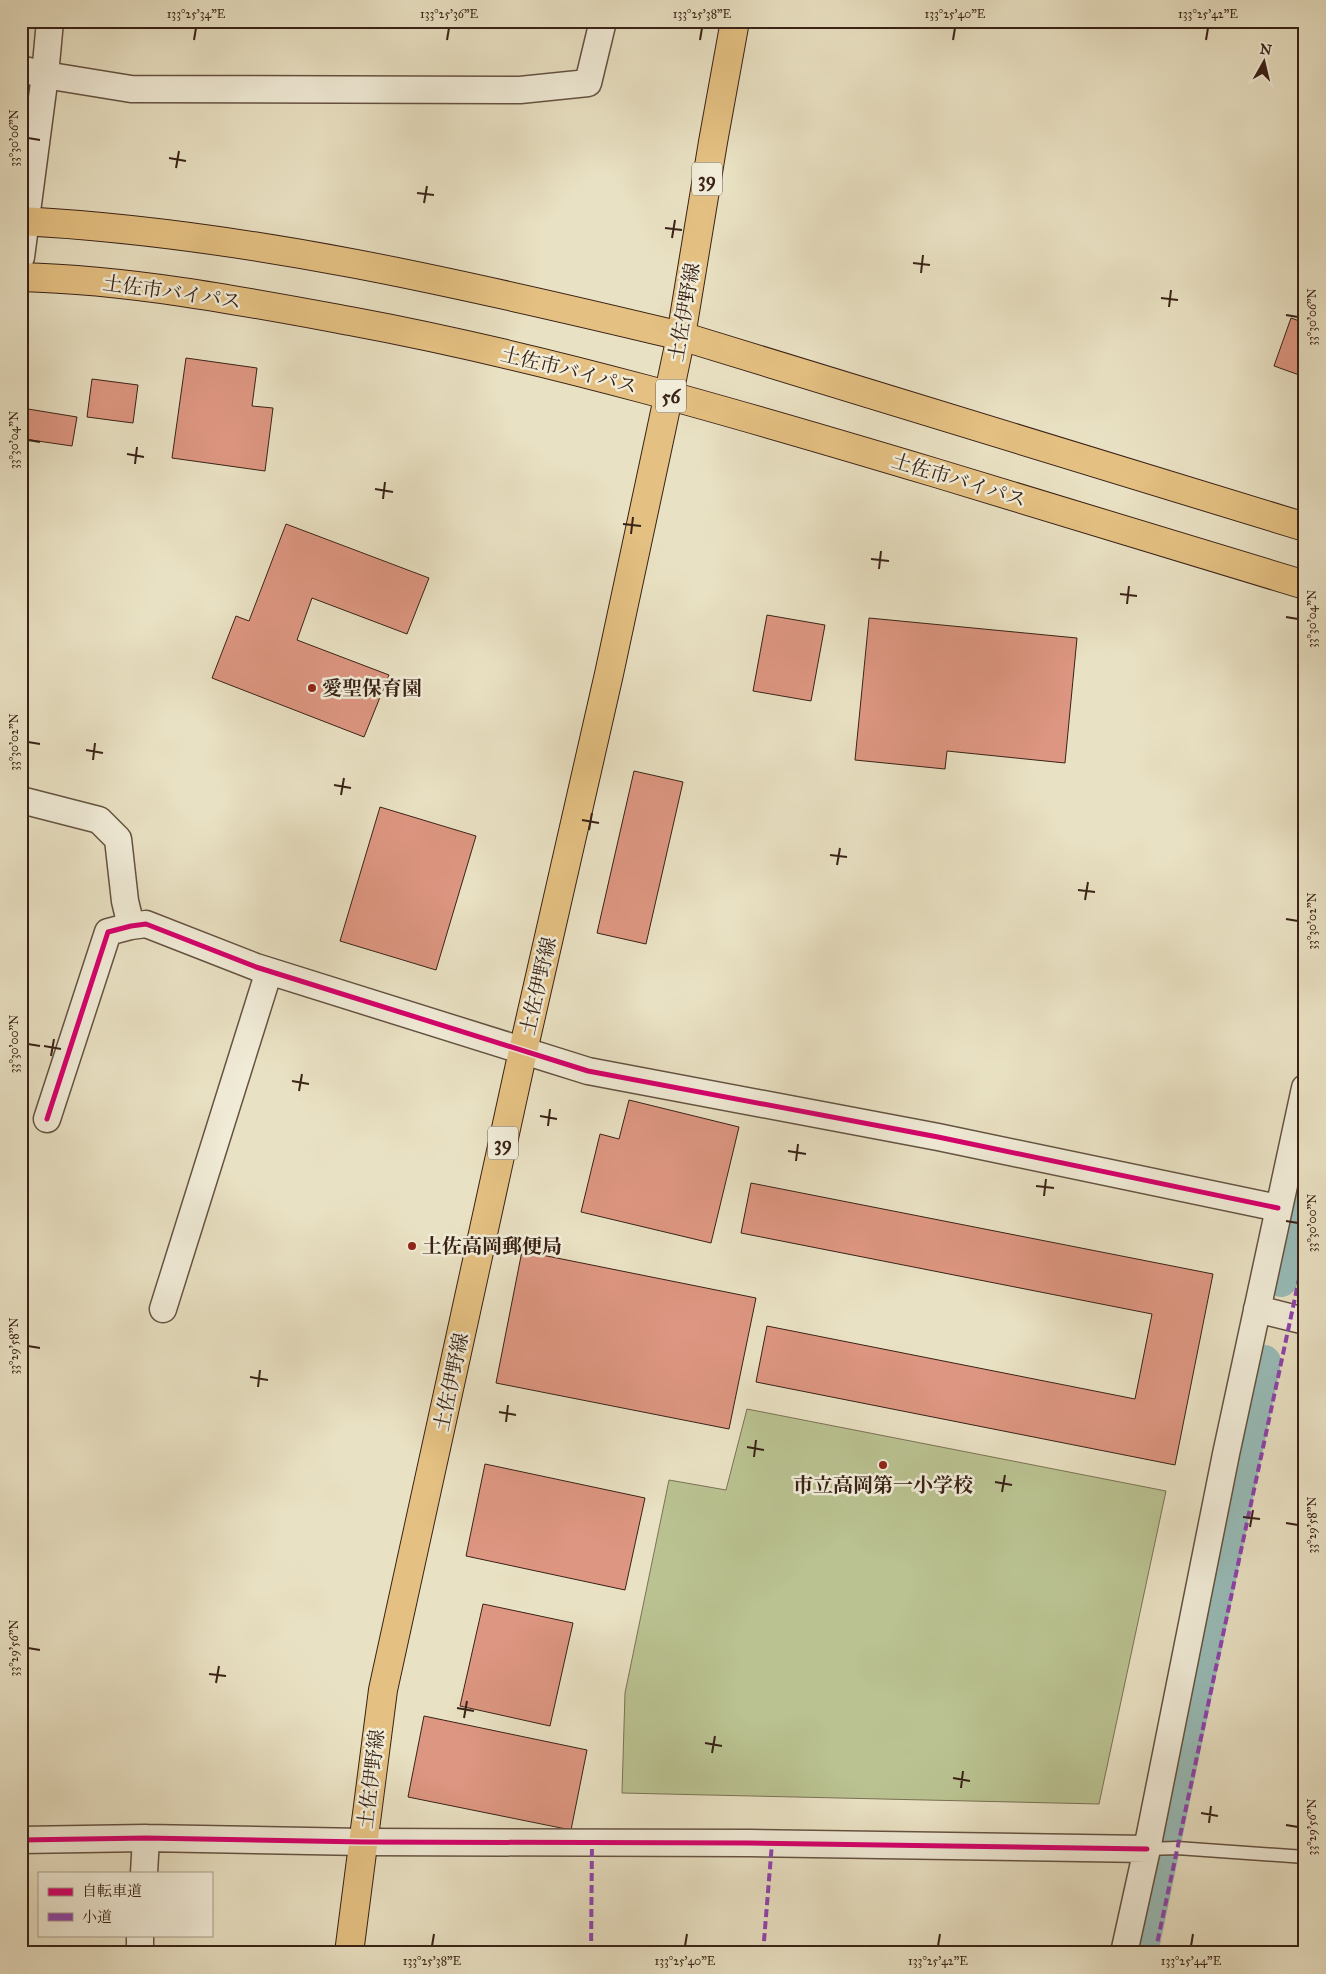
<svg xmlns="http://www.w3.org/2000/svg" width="1326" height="1974" viewBox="0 0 1326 1974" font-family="'IM FELL Great Primer','Noto Serif JP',serif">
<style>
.green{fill:#bac291;stroke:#7a7254}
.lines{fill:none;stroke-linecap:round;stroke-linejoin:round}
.canal{stroke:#98bcb8;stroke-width:34}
.building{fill:#dd9681;stroke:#392216}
.service-casing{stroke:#655241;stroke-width:15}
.minor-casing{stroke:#655241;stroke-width:29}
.primary-casing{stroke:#392216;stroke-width:30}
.trunk-casing{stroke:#392216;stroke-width:30}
.service{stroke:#f1ecd8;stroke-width:12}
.minor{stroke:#f1ecd8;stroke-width:26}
.primary{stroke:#e4c082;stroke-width:28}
.trunk{stroke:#e4c082;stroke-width:28}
.quiet{stroke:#8e44ad;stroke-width:4;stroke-dasharray:8 4;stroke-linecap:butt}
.cycleway-casing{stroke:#f1ecd8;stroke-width:8}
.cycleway{stroke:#d6006c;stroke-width:5}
.ticks{fill:none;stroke:#392216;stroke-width:2}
.poi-dot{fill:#8f2418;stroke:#f1ecd8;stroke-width:2}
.labels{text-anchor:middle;stroke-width:5;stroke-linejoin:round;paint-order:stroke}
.shield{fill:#f1ecd8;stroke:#705f50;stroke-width:1}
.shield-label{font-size:19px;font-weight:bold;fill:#392216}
.street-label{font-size:20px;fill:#392216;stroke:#f1ecd8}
.poi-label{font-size:20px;font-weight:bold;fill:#392216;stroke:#f1ecd8;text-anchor:start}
.neatline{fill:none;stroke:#392216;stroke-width:2}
.ticks-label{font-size:12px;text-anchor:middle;fill:#392216}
</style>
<rect width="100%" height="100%" fill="#e9e1c3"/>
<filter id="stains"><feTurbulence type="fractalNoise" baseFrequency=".004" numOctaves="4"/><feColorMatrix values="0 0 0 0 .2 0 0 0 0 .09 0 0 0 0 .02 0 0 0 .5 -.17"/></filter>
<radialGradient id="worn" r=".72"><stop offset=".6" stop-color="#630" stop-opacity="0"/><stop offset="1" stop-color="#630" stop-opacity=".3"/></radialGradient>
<path class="green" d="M747 1409 1166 1491 1099 1804 622 1793 625 1693 669 1480 726 1490Z"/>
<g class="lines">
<path class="canal" d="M1281 1280 1305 1171
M1141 1953 1264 1362"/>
</g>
<path class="building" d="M1291 318 1305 323V377L1274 366Z
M186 358 257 368 252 406 273 408 265 471 172 458Z
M92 379 138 385 133 423 87 417Z
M28 409 77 417 72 446 24 439Z
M286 524 429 578 407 634 312 598 297 640 389 675 364 737 212 678 236 616 249 621Z
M767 615 825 625 811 701 753 691Z
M869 618 1077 638 1065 763 947 751 945 769 855 760Z
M634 771 683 782 646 944 597 933Z
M380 807 476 836 436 970 340 941Z
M629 1100 739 1127 711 1243 581 1212 600 1134 619 1139Z
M751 1183 1213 1274 1175 1465 756 1382 767 1326 1135 1399 1152 1314 741 1233Z
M522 1251 756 1298 729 1429 496 1383Z
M485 1464 645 1498 625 1590 466 1556Z
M483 1604 573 1623 550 1726 460 1706Z
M424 1716 587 1750 571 1830 408 1797Z"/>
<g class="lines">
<g class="service-casing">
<path id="service" d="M1147 1849 1177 1848 1305 1857"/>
</g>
<g class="minor-casing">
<path id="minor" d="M21 69 45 75 131 89 520 90 588 83 603 21
M21 257 45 75 50 21
M21 800 99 820 118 839 125 901 131 926
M47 1119 108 932 131 926 146 924 256 967 588 1071 938 1137 1278 1208
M163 1309 269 971
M1257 1309 1305 1321
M21 1840 146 1838 363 1842 750 1843 1147 1849
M144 1873 146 1838
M140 1953V1935
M1124 1953 1147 1849 1226 1454 1305 1088"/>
</g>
<g class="primary-casing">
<path id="primary" d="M349 1953 383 1690 523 1051 609 674 661 431 681 336 713 142 735 21"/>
</g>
<g class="trunk-casing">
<path id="trunk" d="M21 221C245 233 464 284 681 336L1305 527
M21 277C132 280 242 301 350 321 549 358 742 415 936 473 1059 511 1182 548 1305 585"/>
</g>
<use href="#service" class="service"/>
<use href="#minor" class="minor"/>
<use href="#primary" class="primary"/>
<use href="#trunk" class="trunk"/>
<path class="quiet" d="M591 1953 592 1844
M763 1953 772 1843
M1155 1953 1305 1251"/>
<g class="cycleway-casing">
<path id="cycleway" d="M47 1119 108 932 131 926 146 924 256 967 588 1071 938 1137 1278 1208
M21 1840 146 1838 363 1842 750 1843 1147 1849"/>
</g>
<use href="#cycleway" class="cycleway"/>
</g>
<path class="ticks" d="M194 40 196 28M447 40 449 28M700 40 702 28M953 40 955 28M1206 40 1208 28M28 138 40 140M169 158 186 161M176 168 179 151M417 193 434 195M424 203 427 186M665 228 682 230M672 238 675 220M913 263 930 265M921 273 923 255M1161 298 1178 300M1169 307 1171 290M1286 315 1298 317M28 440 40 442M127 454 144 457M135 464 137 447M375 489 393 492M383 499 385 482M623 524 641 526M631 534 633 517M871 559 889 561M879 569 881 551M1120 594 1137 596M1127 604 1129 586M1286 617 1298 619M28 742 40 744M86 750 103 753M93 760 95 743M334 785 351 788M341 795 344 778M582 820 599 823M589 830 592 813M830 855 847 857M837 865 840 848M1078 890 1095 892M1085 900 1088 882M1286 919 1298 921M28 1044 40 1046M44 1046 61 1049M51 1056 54 1039M292 1081 309 1084M299 1091 302 1074M540 1116 557 1119M548 1126 550 1109M788 1151 806 1154M796 1161 798 1144M1036 1186 1054 1188M1044 1196 1046 1179M1286 1221 1298 1223M28 1346 40 1348M250 1377 268 1380M258 1387 260 1370M499 1412 516 1415M506 1422 508 1405M747 1447 764 1450M754 1457 756 1440M995 1482 1012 1485M1002 1492 1005 1475M1243 1517 1260 1519M1286 1523 1298 1525M1250 1527 1253 1510M28 1648 40 1650M209 1674 226 1676M216 1683 219 1666M457 1708 474 1711M464 1718 467 1701M705 1743 722 1746M712 1753 715 1736M953 1778 970 1781M961 1788 963 1771M1201 1813 1218 1816M1209 1823 1211 1806M1286 1825 1298 1827M432 1946 434 1934M685 1946 687 1934M938 1946 940 1934M1191 1946 1193 1934"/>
<g class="poi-dot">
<circle cx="312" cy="688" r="5"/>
<circle cx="412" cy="1246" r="5"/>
<circle cx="883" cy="1465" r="5"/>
</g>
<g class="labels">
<g class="shield">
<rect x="692" y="162.5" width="30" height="33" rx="4"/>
<rect x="656" y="379.5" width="30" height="33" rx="4"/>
<rect x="488" y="1126.5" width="30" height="33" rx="4"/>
</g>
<g class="shield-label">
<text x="707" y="186">39</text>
<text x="671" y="403">56</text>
<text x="503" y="1150">39</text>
</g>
<g class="street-label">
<text transform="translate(172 292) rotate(8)" y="7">土佐市バイパス</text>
<text transform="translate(684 312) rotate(-80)" y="7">土佐伊野線</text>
<text transform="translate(569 370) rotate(14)" y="7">土佐市バイパス</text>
<text transform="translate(959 480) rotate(17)" y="7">土佐市バイパス</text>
<text transform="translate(538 986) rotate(-77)" y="7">土佐伊野線</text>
<text transform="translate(451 1382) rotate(-78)" y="7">土佐伊野線</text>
<text transform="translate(371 1779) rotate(-83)" y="7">土佐伊野線</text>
</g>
<g class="poi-label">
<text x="322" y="695">愛聖保育園</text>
<text x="422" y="1253">土佐高岡郵便局</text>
<text x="883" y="1492" text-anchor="middle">市立高岡第一小学校</text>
</g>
</g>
<rect width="1326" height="1974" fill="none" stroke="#e9e1c3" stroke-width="55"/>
<rect x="38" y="1872" width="175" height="65" fill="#f1ecd8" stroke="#a79b8a"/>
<rect x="48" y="1888" width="25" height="8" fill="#d6006c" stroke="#a79b8a"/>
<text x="82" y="1896" font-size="15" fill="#392216">自転車道</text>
<rect x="48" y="1913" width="25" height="8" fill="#8e44ad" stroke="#a79b8a"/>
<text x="82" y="1922" font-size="15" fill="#392216">小道</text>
<g transform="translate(1264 62) rotate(8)" stroke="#f1ecd8" stroke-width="4" paint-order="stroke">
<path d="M0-4L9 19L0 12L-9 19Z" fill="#392216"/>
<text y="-8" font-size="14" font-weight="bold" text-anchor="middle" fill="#392216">N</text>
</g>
<rect x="28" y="28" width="1270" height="1918" class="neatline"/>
<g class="ticks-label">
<text x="196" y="18">133°25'34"E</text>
<text x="449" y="18">133°25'36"E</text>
<text x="702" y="18">133°25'38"E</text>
<text x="955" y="18">133°25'40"E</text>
<text x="1208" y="18">133°25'42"E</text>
<text transform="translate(14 138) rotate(-90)" y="4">33°30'06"N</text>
<text transform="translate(1312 317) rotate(-90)" y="4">33°30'06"N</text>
<text transform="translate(14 440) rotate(-90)" y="4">33°30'04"N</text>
<text transform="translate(1312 619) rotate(-90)" y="4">33°30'04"N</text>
<text transform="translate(14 742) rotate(-90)" y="4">33°30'02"N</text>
<text transform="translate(1312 921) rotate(-90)" y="4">33°30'02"N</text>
<text transform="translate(14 1044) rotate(-90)" y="4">33°30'00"N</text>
<text transform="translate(1312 1223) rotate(-90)" y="4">33°30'00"N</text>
<text transform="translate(14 1346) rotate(-90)" y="4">33°29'58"N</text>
<text transform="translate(1312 1525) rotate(-90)" y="4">33°29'58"N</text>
<text transform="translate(14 1648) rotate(-90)" y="4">33°29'56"N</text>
<text transform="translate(1312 1827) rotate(-90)" y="4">33°29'56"N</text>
<text x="432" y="1965">133°25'38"E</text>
<text x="685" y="1965">133°25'40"E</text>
<text x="938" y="1965">133°25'42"E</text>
<text x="1191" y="1965">133°25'44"E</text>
</g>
<rect width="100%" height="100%" filter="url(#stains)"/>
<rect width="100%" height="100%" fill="url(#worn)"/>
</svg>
